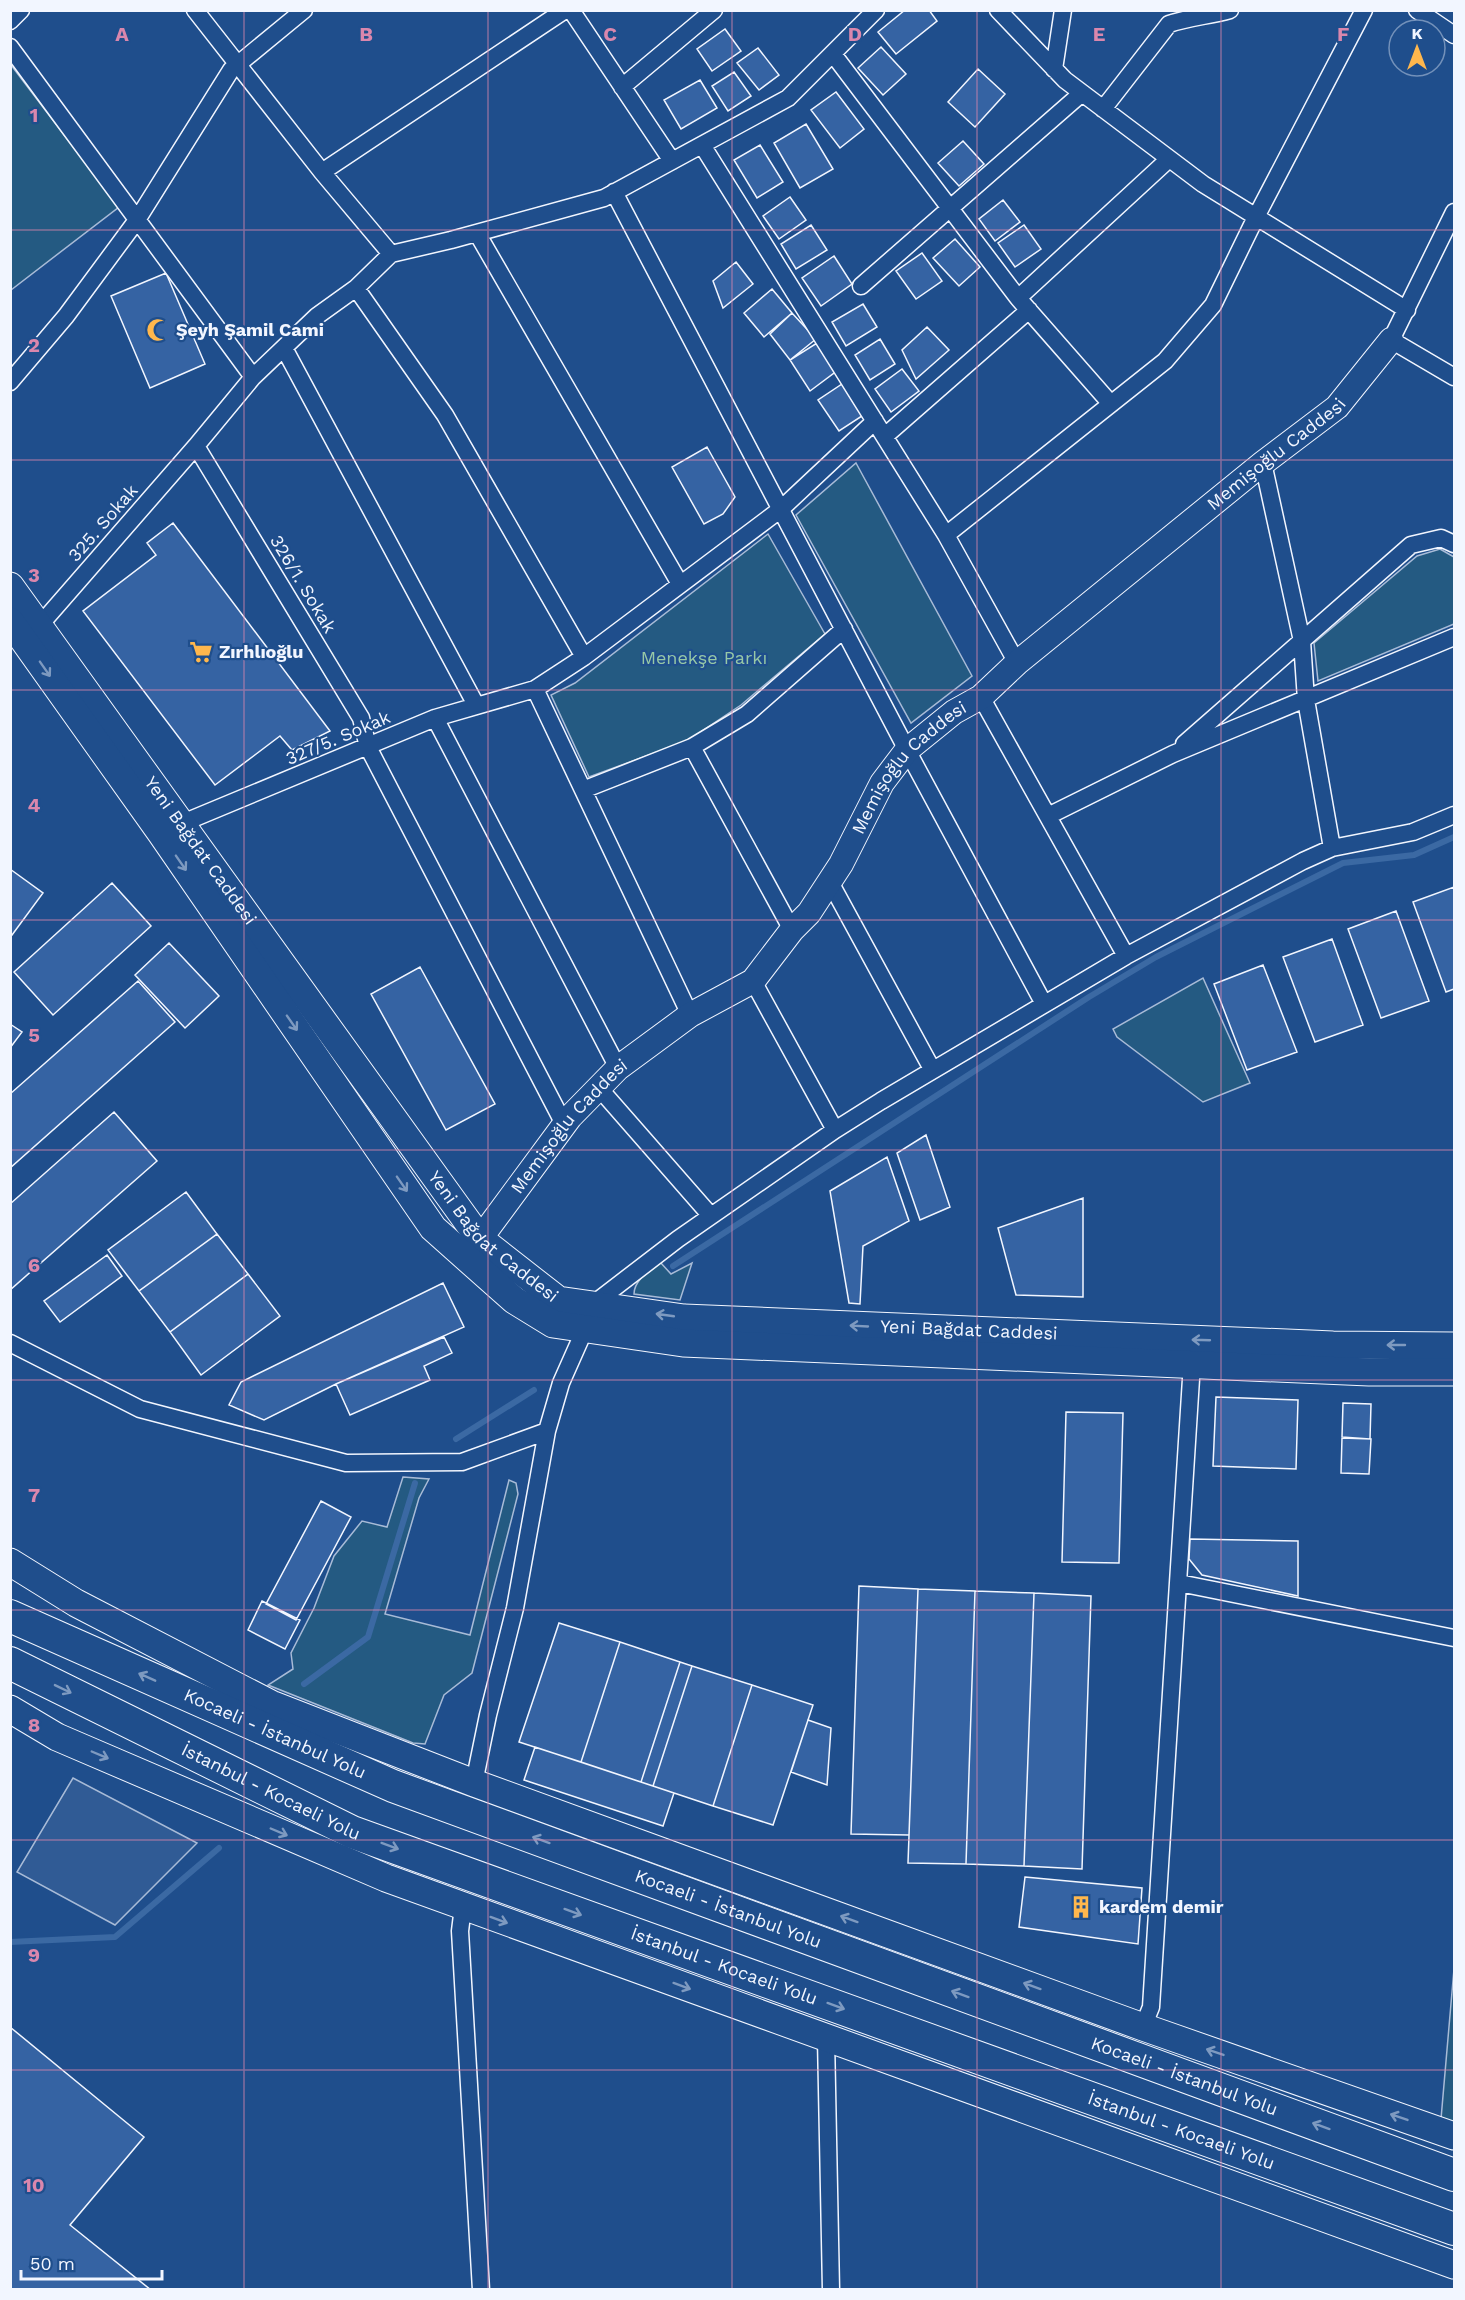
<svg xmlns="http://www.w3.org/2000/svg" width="1465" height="2300" viewBox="0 0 1465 2300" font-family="'Work Sans',sans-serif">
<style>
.green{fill:#245a82;stroke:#a8bbd7;stroke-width:1.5}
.parking{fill:#305b95;stroke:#a8bbd7;stroke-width:1.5}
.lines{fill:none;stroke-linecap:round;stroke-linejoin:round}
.stream{stroke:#3b69a3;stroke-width:6}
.building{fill:#3563a3;stroke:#f2f6ff;stroke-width:1.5}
.street-casing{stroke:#f2f6ff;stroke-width:19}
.secondary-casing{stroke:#f2f6ff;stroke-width:26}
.primary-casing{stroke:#f2f6ff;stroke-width:29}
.highway-casing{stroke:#f2f6ff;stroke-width:34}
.street{stroke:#1f4e8c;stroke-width:16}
.secondary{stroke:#1f4e8c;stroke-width:24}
.primary{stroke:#1f4e8c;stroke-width:27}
.highway{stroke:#1f4e8c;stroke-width:32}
.oneway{stroke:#7e9ac0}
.grid{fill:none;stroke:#da87ad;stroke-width:1.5;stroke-opacity:0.55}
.labels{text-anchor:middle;stroke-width:4.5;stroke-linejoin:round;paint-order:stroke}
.poi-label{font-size:18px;font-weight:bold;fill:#f2f6ff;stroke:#1f4e8c;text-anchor:start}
.street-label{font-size:18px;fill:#f2f6ff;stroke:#1f4e8c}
.park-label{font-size:18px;fill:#97c8a6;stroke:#1f4e8c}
.grid-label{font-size:20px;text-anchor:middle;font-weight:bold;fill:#da87ad;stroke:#1f4e8c;stroke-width:4.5;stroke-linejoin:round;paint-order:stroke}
</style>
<rect width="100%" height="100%" fill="#1f4e8c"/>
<path class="green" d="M11 65 119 207 11 290Z
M856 463 972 676 911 723 796 515Z
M768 534 825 634 741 705 687 741 589 777 551 695 575 683Z
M1440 549 1454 557V624L1318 681 1314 643 1417 556Z
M1203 978 1250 1083 1203 1102 1117 1037 1113 1029Z
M660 1262 671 1274 692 1263 680 1300 634 1294C634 1280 650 1270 660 1262Z
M403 1477 429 1479 419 1498 385 1614 470 1635 509 1480 516 1483 518 1494 472 1673 444 1695 425 1744 413 1743 268 1685 293 1669 291 1653 314 1608 334 1556 362 1521 387 1527Z
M1454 1969V2123L1441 2119Z"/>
<path class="parking" d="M73 1778 197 1843 115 1925 17 1872Z"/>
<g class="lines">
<path class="stream" d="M673 1266 1089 997 1156 957 1343 863 1414 855 1454 837
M456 1439 534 1390
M304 1684 368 1637 415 1483
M10 1942 115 1937 219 1848"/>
</g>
<path class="building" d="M905 10H929L937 21 896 54 878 32Z
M725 29 741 51 712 71 697 49Z
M881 47 906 74 883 95 858 68Z
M758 48 779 75 759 90 737 63Z
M978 69 1005 94 975 127 948 102Z
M734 72 751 96 728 111 712 86Z
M700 80 717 108 681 129 664 100Z
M836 92 864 129 840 148 811 110Z
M806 124 833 169 800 188 774 143Z
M963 141 984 164 959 186 938 163Z
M760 145 783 182 757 198 734 160Z
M790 197 806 220 779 239 763 216Z
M1003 200 1020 222 995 241 979 219Z
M811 225 827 250 796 269 781 244Z
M1024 225 1041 249 1015 267 998 243Z
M955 239 980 267 959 286 933 258Z
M922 253 942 281 916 299 896 271Z
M834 256 852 284 821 306 802 278Z
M736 262 753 284 723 308 713 281Z
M166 273 205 364 150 388 111 296Z
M772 289 792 313 764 337 744 313Z
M863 304 877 327 846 346 832 322Z
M792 313 816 339 790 360 770 334Z
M927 327 949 350 916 379 902 350Z
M880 339 895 364 870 380 855 355Z
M817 343 838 370 810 391 790 360Z
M902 369 919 391 891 412 875 389Z
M842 384 862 416 839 431 818 400Z
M707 447 735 497 723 514 704 524 672 467Z
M173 523 330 731 292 750 280 736 215 785 83 611 156 555 147 543Z
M10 869 43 893 12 935 10 934Z
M112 883 151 926 53 1015 14 972Z
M1454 887V989L1446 992 1413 902Z
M1396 911 1429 1001 1381 1018 1348 929Z
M1332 939 1363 1025 1315 1042 1283 957Z
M169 943 219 996 185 1028 135 975Z
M1263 965 1297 1052 1247 1070 1214 984Z
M420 967 495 1104 446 1130 371 994Z
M138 981 175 1022 10 1168V1094Z
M10 1024 22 1032 10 1048Z
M114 1112 157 1161 10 1290V1204Z
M926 1135 950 1207 920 1220 897 1153Z
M887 1157 909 1221 863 1246 860 1304 849 1303 830 1191Z
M186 1192 217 1234 139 1291 108 1250Z
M1083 1198V1297L1016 1295 998 1228Z
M217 1234 248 1274 170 1332 139 1291Z
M107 1255 122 1276 60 1322 44 1301Z
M248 1274 280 1316 201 1375 170 1332Z
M443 1283 464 1327 336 1384 264 1420 229 1405 241 1382Z
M444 1337 452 1353 424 1366 430 1380 350 1415 336 1384Z
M1216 1397 1298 1400 1296 1469 1213 1466Z
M1343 1403 1371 1404 1370 1439 1342 1437Z
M1066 1412 1123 1413 1119 1563 1062 1562Z
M1342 1438 1371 1439 1369 1474 1341 1473Z
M321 1501 351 1517 296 1620 266 1604Z
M1190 1539 1298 1541V1596L1202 1575 1189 1559Z
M859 1586 918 1589 909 1835 851 1834Z
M918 1589 975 1591 966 1864 908 1863Z
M975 1591 1034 1593 1024 1866 966 1864Z
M1034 1593 1091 1596 1082 1869 1024 1866Z
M262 1601 300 1620 285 1649 248 1630Z
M559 1623 620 1642 581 1762 519 1742Z
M620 1642 680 1662 641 1782 581 1762Z
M680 1662 692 1666 653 1786 641 1782Z
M692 1666 752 1685 713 1806 653 1786Z
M752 1685 813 1705 773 1825 713 1806Z
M808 1720 831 1728 827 1785 791 1772Z
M535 1747 674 1793 663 1826 524 1780Z
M1025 1877 1142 1888 1138 1944 1019 1927Z
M10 2027 144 2137 70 2225 151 2290H10Z"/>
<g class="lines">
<g class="street-casing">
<path id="street" d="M195 10 322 172 391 254
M571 10 672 161
M998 10 1065 80 1203 184 1407 310
M1417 10 1454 35
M10 21 21 10
M10 47 253 377
M833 54 1018 298
M1054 69 1063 10
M622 87 714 10
M1103 109 1169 24C1189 17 1209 16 1230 10
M702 145 946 535 1017 663
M322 172 565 10
M614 192 907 750 1044 1004
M1454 212 1391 340 1454 377
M477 233 680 584
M861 286 1082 93
M356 288 445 415 584 657
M284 348 476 705
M10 382 66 316 137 220 231 70 304 10
M1111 404 1018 298 1169 159
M885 436 1029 310
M196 446 361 718 368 747 564 1124
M1263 463 1302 641 1306 700 1332 848
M946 535 1165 361 1213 305 1256 217 1364 10
M40 625 196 446 253 377 317 316 356 288 391 254 451 240 604 198 788 98 876 10
M535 689 690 1015
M981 697 1126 956
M435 718 618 1068
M1184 744 1411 545 1441 538 1454 544
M692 747 792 930
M583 790 692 747 747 714 844 629
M1048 816 1173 754 1454 637
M173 827 435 718 535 689 584 657 781 509 875 421
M830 882 932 1069
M753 981 835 1130
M599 1088 711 1216
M10 1343 140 1409 346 1463 462 1462 547 1431
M1179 1583 1454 1638
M474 1783 488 1715 515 1608 547 1431 561 1383 585 1329 592 1305 678 1239 835 1130 881 1101 1126 956 1303 861 1332 848 1413 832 1454 815
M463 1907 460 1931 481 2290
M1143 2027 1151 2007 1192 1363
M826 2038 831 2290"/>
</g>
<g class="secondary-casing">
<g id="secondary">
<path id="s1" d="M480 1239 570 1117 618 1068 690 1015 753 981 792 930 809 913 841 864 882 783 907 750 954 712 981 697 1017 663 1263 463 1337 407 1391 340"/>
</g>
</g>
<g class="primary-casing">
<g id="primary">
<path id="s2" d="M10 586 480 1239 558 1300 684 1318 1333 1345 1454 1346"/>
<path d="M10 621 161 833 433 1228 514 1300 553 1324 683 1343 1369 1372H1454"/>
<path d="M10 1562 76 1603 271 1704 474 1783 1143 2027 1454 2136"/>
<path d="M10 1709 57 1737 386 1878 1454 2265"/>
</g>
</g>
<g class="highway-casing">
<g id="highway">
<path id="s3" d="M10 1616 393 1786 1454 2175"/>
<path id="s4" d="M10 1663 352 1832 1454 2229"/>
</g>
</g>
<use href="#street" class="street"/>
<use href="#secondary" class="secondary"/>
<use href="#primary" class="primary"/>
<use href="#highway" class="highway"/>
</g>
<defs><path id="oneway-shaft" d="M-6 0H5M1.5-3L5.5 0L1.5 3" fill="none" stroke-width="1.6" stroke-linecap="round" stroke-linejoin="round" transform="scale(1.5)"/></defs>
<g class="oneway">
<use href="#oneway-shaft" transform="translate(45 669) rotate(55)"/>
<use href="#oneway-shaft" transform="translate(181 863) rotate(55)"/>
<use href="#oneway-shaft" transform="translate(292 1023) rotate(55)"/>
<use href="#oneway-shaft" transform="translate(402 1184) rotate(55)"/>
<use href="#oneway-shaft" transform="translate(665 1315) rotate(-172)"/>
<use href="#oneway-shaft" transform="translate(859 1326) rotate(-177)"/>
<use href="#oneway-shaft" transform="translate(1201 1340) rotate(-178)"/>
<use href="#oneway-shaft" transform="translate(1396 1345) rotate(-180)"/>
<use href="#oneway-shaft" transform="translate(147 1677) rotate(-156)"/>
<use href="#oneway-shaft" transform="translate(63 1689) rotate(26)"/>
<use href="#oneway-shaft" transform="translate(100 1755) rotate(23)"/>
<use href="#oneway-shaft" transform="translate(279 1832) rotate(23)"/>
<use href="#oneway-shaft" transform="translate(541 1840) rotate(-160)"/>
<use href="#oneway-shaft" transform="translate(390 1846) rotate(20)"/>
<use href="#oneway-shaft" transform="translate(573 1912) rotate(20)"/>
<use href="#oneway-shaft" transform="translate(849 1919) rotate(-160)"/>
<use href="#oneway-shaft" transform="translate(499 1920) rotate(20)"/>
<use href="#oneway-shaft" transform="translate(682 1986) rotate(20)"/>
<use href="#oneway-shaft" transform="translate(1032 1986) rotate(-160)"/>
<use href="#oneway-shaft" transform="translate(960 1994) rotate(-160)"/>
<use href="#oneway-shaft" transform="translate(836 2006) rotate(20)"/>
<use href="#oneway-shaft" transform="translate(1215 2052) rotate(-161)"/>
<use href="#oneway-shaft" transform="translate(1399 2117) rotate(-161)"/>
<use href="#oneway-shaft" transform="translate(1321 2126) rotate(-160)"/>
</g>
<path class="grid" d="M244 10V2290M488 10V2290M732 10V2290M977 10V2290M1221 10V2290M10 230H1454M10 460H1454M10 690H1454M10 920H1454M10 1150H1454M10 1380H1454M10 1610H1454M10 1840H1454M10 2070H1454"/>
<defs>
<g id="mosque-bare" transform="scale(1.8)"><path d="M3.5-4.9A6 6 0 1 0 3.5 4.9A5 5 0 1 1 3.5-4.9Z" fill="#ffb74d" stroke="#1f4e8c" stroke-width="2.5" paint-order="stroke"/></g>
<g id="supermarket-bare" transform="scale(1.8)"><path d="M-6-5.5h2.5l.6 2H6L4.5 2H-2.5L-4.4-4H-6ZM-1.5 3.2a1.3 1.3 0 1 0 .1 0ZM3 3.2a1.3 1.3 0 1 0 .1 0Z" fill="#ffb74d" stroke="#1f4e8c" stroke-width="2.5" paint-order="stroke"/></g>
<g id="building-bare" transform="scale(1.8)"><path d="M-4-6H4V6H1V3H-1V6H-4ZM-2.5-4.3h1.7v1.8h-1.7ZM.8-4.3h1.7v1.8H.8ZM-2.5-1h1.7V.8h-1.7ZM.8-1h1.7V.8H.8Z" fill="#ffb74d" stroke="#1f4e8c" stroke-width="2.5" paint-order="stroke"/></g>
</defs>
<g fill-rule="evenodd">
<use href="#mosque-bare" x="158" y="330"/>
<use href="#supermarket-bare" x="201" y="652"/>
<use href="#building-bare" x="1081" y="1907"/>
</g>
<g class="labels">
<g class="poi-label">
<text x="176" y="336">Şeyh Şamil Cami</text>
<text x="219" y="658">Zırhlıoğlu</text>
<text x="1099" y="1913">kardem demir</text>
</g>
<g class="street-label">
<text dy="6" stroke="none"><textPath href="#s1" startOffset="1134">Memişoğlu Caddesi</textPath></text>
<text transform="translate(103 523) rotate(-49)" y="6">325. Sokak</text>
<text transform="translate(303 584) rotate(59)" y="6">326/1. Sokak</text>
<text transform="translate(338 738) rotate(-23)" y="6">327/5. Sokak</text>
<text dy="6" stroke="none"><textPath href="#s1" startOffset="648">Memişoğlu Caddesi</textPath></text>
<text dy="6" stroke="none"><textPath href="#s2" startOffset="326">Yeni Bağdat Caddesi</textPath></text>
<text dy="6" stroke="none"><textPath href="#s1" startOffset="144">Memişoğlu Caddesi</textPath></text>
<text dy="6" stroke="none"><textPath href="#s2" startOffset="812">Yeni Bağdat Caddesi</textPath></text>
<text dy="6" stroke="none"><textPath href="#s2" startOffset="1316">Yeni Bağdat Caddesi</textPath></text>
<text dy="6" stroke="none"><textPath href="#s3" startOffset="290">Kocaeli - İstanbul Yolu</textPath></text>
<text dy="6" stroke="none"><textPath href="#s4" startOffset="291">İstanbul - Kocaeli Yolu</textPath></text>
<text dy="6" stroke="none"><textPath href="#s3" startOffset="776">Kocaeli - İstanbul Yolu</textPath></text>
<text dy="6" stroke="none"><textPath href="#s4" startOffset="777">İstanbul - Kocaeli Yolu</textPath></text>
<text dy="6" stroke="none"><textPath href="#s3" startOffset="1262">Kocaeli - İstanbul Yolu</textPath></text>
<text dy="6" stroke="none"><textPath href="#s4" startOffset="1263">İstanbul - Kocaeli Yolu</textPath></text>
</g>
<g class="park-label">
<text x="704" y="664">Menekşe Parkı</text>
</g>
</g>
<g class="grid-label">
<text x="122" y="41">A</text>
<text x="366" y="41">B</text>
<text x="610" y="41">C</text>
<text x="855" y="41">D</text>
<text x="1099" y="41">E</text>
<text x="1343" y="41">F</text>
<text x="34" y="122">1</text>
<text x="34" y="352">2</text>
<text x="34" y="582">3</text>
<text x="34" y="812">4</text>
<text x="34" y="1042">5</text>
<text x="34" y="1272">6</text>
<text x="34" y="1502">7</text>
<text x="34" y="1732">8</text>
<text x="34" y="1962">9</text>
<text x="34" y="2192">10</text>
</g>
<rect width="1465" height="2300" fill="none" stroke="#f2f6ff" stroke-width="24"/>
<g transform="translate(1417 48)"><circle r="28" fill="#1f4e8c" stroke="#7391ba" stroke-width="1.5"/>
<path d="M0-4.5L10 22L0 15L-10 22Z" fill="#ffb74d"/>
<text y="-9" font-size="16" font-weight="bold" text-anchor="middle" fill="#f2f6ff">K</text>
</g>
<path d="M21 2270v9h141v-9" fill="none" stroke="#f2f6ff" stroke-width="3"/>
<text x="30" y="2270" font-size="18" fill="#f2f6ff" stroke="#1f4e8c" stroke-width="4.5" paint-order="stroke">50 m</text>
</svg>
